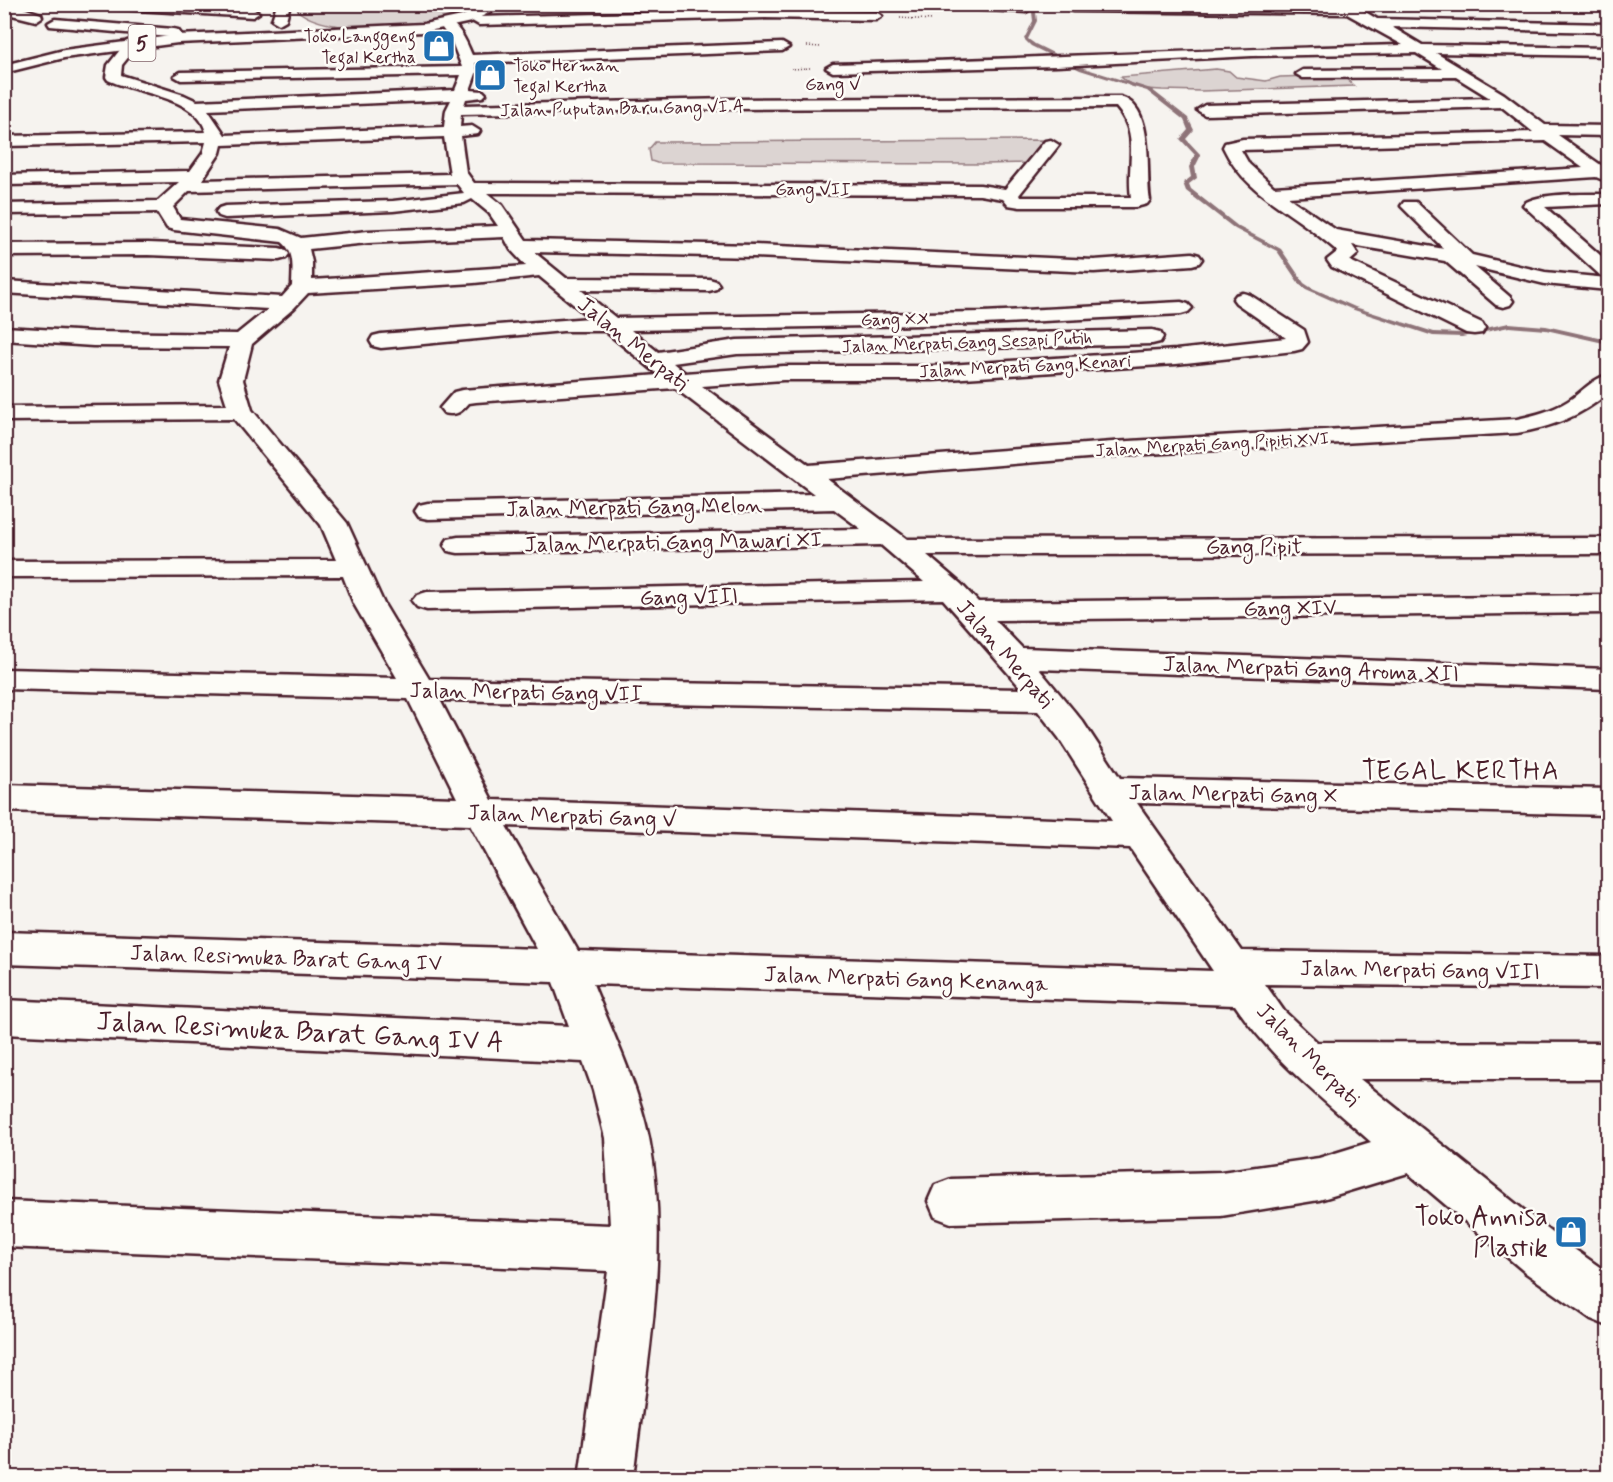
<svg xmlns="http://www.w3.org/2000/svg" width="1613" height="1482" viewBox="0 0 1613 1482" font-family="Mynerve,sans-serif">
<style>
.green{fill:#dcd4d2;stroke:#937a7e;stroke-width:1.5}
.lines{fill:none;stroke-linecap:round;stroke-linejoin:round}
.stream{fill:#8e7378;fill-rule:evenodd}
.minor-casing{stroke:#4a1f2b;stroke-width:5}
.highway-casing{stroke:#4a1f2b;stroke-width:5}
.path{stroke:#4a1f2b;stroke-width:1.5;stroke-dasharray:1 2;stroke-linecap:butt}
.minor{fill:#fdfcf7;fill-rule:evenodd}
.highway{fill:#fdfcf7;fill-rule:evenodd}
.labels{text-anchor:middle;stroke-width:5;stroke-linejoin:round;paint-order:stroke}
.far-poi-label{font-size:18px;fill:#4a1f2b;stroke:#fdfcf7;text-anchor:end}
.far-street-label{font-size:18px;fill:#4a1f2b;stroke:#fdfcf7}
.shield{fill:#fdfcf7;stroke:#806168;stroke-width:1.5}
.shield-label{font-size:21px;font-weight:bold;fill:#4a1f2b}
.street-label{font-size:22px;fill:#4a1f2b;stroke:#fdfcf7}
.quarter-label{font-size:26px;letter-spacing:1.5px;fill:#4a1f2b;stroke:#fdfcf7}
.near-street-label{font-size:27px;fill:#4a1f2b;stroke:#fdfcf7}
.near-poi-label{font-size:27px;fill:#4a1f2b;stroke:#fdfcf7;text-anchor:end}
</style>
<rect width="100%" height="100%" fill="#f6f3ef"/>
<filter id="ink" filterUnits="userSpaceOnUse"><feTurbulence type="fractalNoise" baseFrequency=".0167" numOctaves="2"/><feDisplacementMap in="SourceGraphic" scale="12" xChannelSelector="R" yChannelSelector="G"/><feConvolveMatrix kernelMatrix="1 2 1 2 8 2 1 2 1" color-interpolation-filters="sRGB"/></filter>
<g filter="url(#ink)">
<path class="green" d="M297 4 493 5C451 24 336 42 298 11Z
M1216 69 1229 71 1236 77 1266 81 1280 77 1342 75 1354 86 1201 91 1162 90 1145 89 1132 86 1121 77Z
M1043 140 1025 163 985 164 657 163 651 161 649 149 655 142Z"/>
<g class="lines">
<path class="stream" d="M1031 4H1035L1037 21 1028 39 1035 44 1084 68 1151 89 1188 118 1194 130 1186 139 1201 155 1195 167 1197 178 1189 184 1191 189 1239 227 1281 249 1304 283 1310 287 1355 307 1434 332 1462 333 1509 323 1546 326 1608 340V344L1546 330 1509 327 1462 337 1433 336 1351 309 1306 289 1300 285 1277 251 1235 229 1186 191 1183 183 1191 177 1189 167 1195 155 1180 139 1188 130 1184 120 1147 91 1080 70 1031 46 1024 39 1033 21Z"/>
<g class="minor-casing">
<path id="minor" d="M98 4H176L253 9 259 13 253 17 104 8Z
M277 4H290L286 20 279 24 272 20Z
M943 4H1032V8L1026 12 949 8Z
M1068 4H1352L1377 19 1608 24V32L1392 27 1422 45 1608 48V56L1436 53 1504 94 1545 125 1608 126V136L1558 135 1608 170V182L1596 177 1288 197 1336 230 1444 249 1401 206 1404 202H1416L1472 255 1545 272 1607 278 1601 276 1523 205C1533 192 1591 194 1608 194V204L1545 207 1608 262V290L1545 284 1475 267 1510 297 1513 301 1510 305 1503 307 1496 305 1445 261 1352 245 1358 254 1350 261 1482 323 1485 328 1482 333 1474 334 1466 333 1332 267 1327 260 1337 252 1336 250C1324 240 1312 230 1299 221 1268 199 1240 183 1223 147L1225 143 1243 139 1533 132 1502 107 1205 115 1197 110 1205 105 1490 98 1456 77 1303 78 1296 74 1303 70 1442 69 1416 53 1252 56 1057 66 833 72 826 68 833 64C1023 59 1213 49 1403 45L1347 14 1073 11 1069 10ZM1545 141 1583 168 1274 187 1249 164 1241 150Z
M4 5 17 6 41 14 42 17 36 21 4 13Z
M765 10 876 12 882 16 876 20 765 18 479 25 472 21 479 17Z
M55 19 173 29 178 30 185 39 178 43 169 37 50 26 48 23Z
M446 20C459 24 467 43 472 55L782 43 789 47 782 51 475 63 477 71 470 90 483 91 486 94 483 97 466 99 464 105 728 99 1120 97C1156 106 1145 172 1150 200L1147 204 1136 207H1020L1008 205 1003 199 980 195 487 193 502 205 526 240 754 245 1094 260 1192 253 1199 255 1202 259 1199 263 1192 265 1094 272 754 257 534 252 566 278 709 279 716 281 719 285 716 289 709 291 581 290 616 318 983 312 1181 302 1188 304 1192 308 1188 312 1181 314 983 324 631 330 658 352 737 340 1152 330 1160 332 1163 337 1160 342 1152 344 737 354 673 363 685 373 783 366H933L1176 350 1286 338 1236 303 1233 299 1236 295 1243 293 1250 295 1304 330 1308 342 1302 349 1294 351 1176 364 933 380H783L702 386 809 465 1112 442 1517 419C1535 415 1552 411 1568 401 1581 393 1593 378 1608 375V393C1581 416 1552 427 1517 433L1112 456 827 479 907 539 1608 538V554L927 555 961 584 978 602 1608 595V613L995 620 1022 648 1608 669V689L1039 669 1083 722 1120 778 1608 789V815L1137 803 1242 951 1608 956V988L1265 984 1284 1011 1317 1042 1608 1043V1079H1360L1560 1239 1608 1273V1326L1591 1319 1526 1273 1408 1173 1319 1200 1221 1216 951 1223 935 1217 928 1201 935 1185 951 1179 1221 1172 1319 1158 1371 1142C1323 1099 1272 1060 1235 1005L593 984C613 1034 638 1085 649 1138 671 1249 646 1367 633 1478H579L608 1271 4 1247V1201L610 1225 605 1138 593 1090 583 1062 4 1034V1000L569 1026 553 982 4 964V932L537 949 470 825 4 811V785L457 798 408 699 4 689V669L397 678 354 604 343 576 4 577V561L336 560 321 525 234 419 4 421V407L227 405 219 380 229 347 93 346 4 340V327L93 332 237 334 268 309 4 293V281L282 297 292 286C292 270 296 253 282 242L174 230 167 228 157 212 4 214V204L158 201 179 182 4 185V175L190 171 203 153 206 142 4 146V136L206 132C198 97 135 93 108 80L106 77 108 65 127 41 132 40 139 44 122 65 121 75 184 95 197 101 455 90 461 75 181 80 174 76 181 72 462 67 452 42 439 24ZM451 100 446 110 444 127 225 135 208 110ZM1116 107C1141 135 1126 163 1131 197H1020L1019 195 1059 145 1051 140 1045 141 1005 189 980 185 474 183 466 172 461 136 478 134 480 131 472 126 460 127 461 114 728 109ZM444 137 450 174 202 180 220 153 222 145ZM457 184 464 193 393 201 225 206 219 208 216 212 219 216 225 218 393 211 464 203 472 199 489 213 498 226 368 231 301 238 280 229 180 219 173 207 189 191ZM504 237 511 250 526 266 312 280V262L309 249 368 243ZM539 276 590 318 381 334 373 336 370 341 373 346 381 348 563 331H605L659 375 462 390 454 392 440 408 444 413C457 416 461 412 469 403L476 402 675 388 814 494 428 503 419 505 415 511 419 517 428 519 834 509 861 529 458 537 448 539 444 545 448 551 458 553 881 545 924 582 427 592 417 595 412 601 417 607 427 610 943 599 1022 689 429 679 384 604 347 523 252 410 243 380 252 344 294 308 308 293 474 283ZM440 700 1038 711 1059 738 1112 821 492 800ZM506 826 1130 848 1213 971 578 951Z
M148 243 279 248 286 250 289 254 286 258 279 260 148 255 4 256V244Z"/>
</g>
<g class="highway-casing">
<path id="highway" d="M488 4H506L471 22 424 32 178 43 64 58 4 73V65L64 50 178 35 424 24 462 16Z"/>
</g>
<path class="path" d="M900 18 932 20
M807 46 821 47
M791 69 810 68"/>
<use href="#minor" class="minor"/>
<use href="#highway" class="highway"/>
</g>
</g>
<defs>
<g id="shop-square" transform="scale(1.725)"><rect x="-9" y="-9" width="18" height="18" rx="4" fill="#1f6fb2" stroke="#fdfcf7"/><path d="M-5-2.5h2.3a2.7 3.5 0 0 1 5.4 0H5L5.5 6h-11ZM-1.5-2.5h3a1.5 2.3 0 0 0-3 0Z" fill="#fff"/></g>
</defs>
<g fill-rule="evenodd">
<use href="#shop-square" x="439" y="46"/>
<use href="#shop-square" x="490" y="75"/>
<use href="#shop-square" x="1571" y="1232"/>
</g>
<g class="labels">
<g class="far-poi-label">
<text x="416" y="42">Toko Langgeng<tspan x="416" dy="21">Tegal Kertha</tspan></text>
<text x="513" y="71" text-anchor="start">Toko Herman<tspan x="513" dy="21">Tegal Kertha</tspan></text>
</g>
<g class="far-street-label">
<text x="833" y="90">Gang V</text>
<text transform="translate(622 108) rotate(-1)" y="6">Jalan Puputan Baru Gang VI A</text>
<text x="813" y="195">Gang VII</text>
<text transform="translate(895 319) rotate(-1)" y="6">Gang XX</text>
<text transform="translate(967 342) rotate(-2)" y="6">Jalan Merpati Gang Sesapi Putih</text>
<text transform="translate(1025 366) rotate(-3)" y="6">Jalan Merpati Gang Kenari</text>
<text transform="translate(1212 444) rotate(-3)" y="6">Jalan Merpati Gang Pipiti XVI</text>
</g>
<rect class="shield" x="128.5" y="25" width="27" height="36" rx="4.5"/>
<g class="shield-label">
<text x="142" y="50">5</text>
</g>
<g class="street-label">
<text transform="translate(634 343) rotate(39)" y="8">Jalan Merpati</text>
<text transform="translate(634 506) rotate(-1)" y="8">Jalan Merpati Gang Melon</text>
<text transform="translate(673 541) rotate(-1)" y="8">Jalan Merpati Gang Mawari XI</text>
<text x="1254" y="554">Gang Pipit</text>
<text transform="translate(689 596) rotate(-1)" y="8">Gang VIII</text>
<text transform="translate(1290 607) rotate(-1)" y="8">Gang XIV</text>
<text transform="translate(1006 653) rotate(49)" y="8">Jalan Merpati</text>
<text transform="translate(1311 668) rotate(2)" y="8">Jalan Merpati Gang Aroma XII</text>
<text transform="translate(526 691) rotate(1)" y="8">Jalan Merpati Gang VII</text>
<text transform="translate(1233 793) rotate(1)" y="8">Jalan Merpati Gang X</text>
<text transform="translate(572 815) rotate(2)" y="8">Jalan Merpati Gang V</text>
<text transform="translate(286 957) rotate(2)" y="8">Jalan Resimuka Barat Gang IV</text>
<text transform="translate(1420 969) rotate(1)" y="8">Jalan Merpati Gang VIII</text>
<text transform="translate(906 978) rotate(2)" y="8">Jalan Merpati Gang Kenanga</text>
<text transform="translate(1309 1054) rotate(45)" y="8">Jalan Merpati</text>
</g>
<g class="quarter-label">
<text x="1461" y="779">TEGAL KERTHA</text>
</g>
<g class="near-street-label">
<text transform="translate(300 1031) rotate(3)" y="9">Jalan Resimuka Barat Gang IV A</text>
</g>
<g class="near-poi-label">
<text x="1548" y="1225">Toko Annisa<tspan x="1548" dy="31">Plastik</tspan></text>
</g>
</g>
<rect width="1613" height="1482" fill="none" stroke="#fdfcf7" stroke-width="24"/>
<rect x="12" y="12" width="1589" height="1458" fill="none" stroke="#4a1f2b" stroke-width="2" filter="url(#ink)"/>
</svg>
